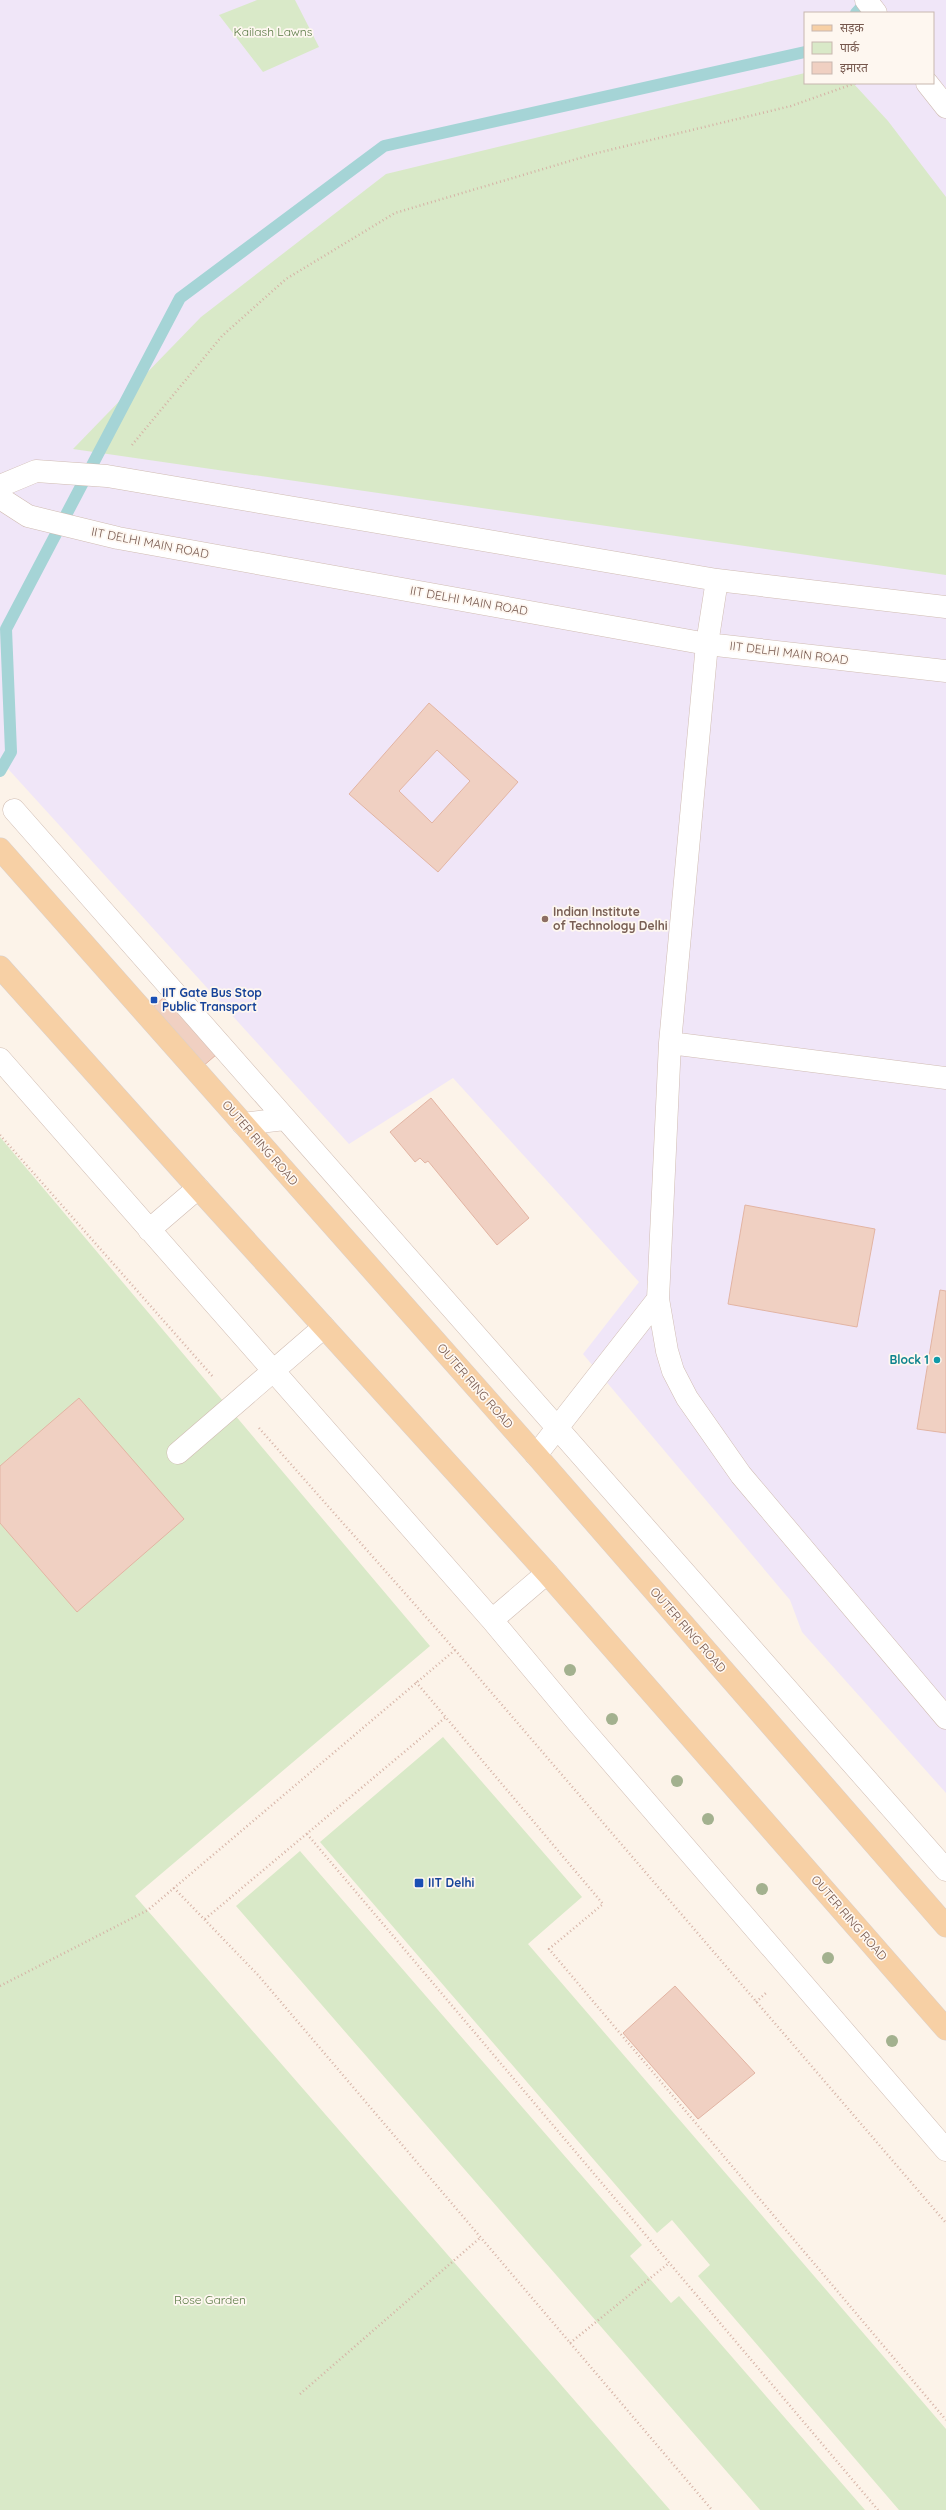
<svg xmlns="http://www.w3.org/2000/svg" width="946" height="2510" viewBox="0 0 946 2510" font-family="Quicksand,'Noto Sans Devanagari',sans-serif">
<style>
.education{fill:#f0e6f8;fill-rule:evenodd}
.green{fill:#d9e9c8}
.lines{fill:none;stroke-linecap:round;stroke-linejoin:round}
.stream{stroke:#a5d4d6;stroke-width:12}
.building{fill:#f0d0c2;stroke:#e2b4a3;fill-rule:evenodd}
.lane-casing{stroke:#d0bcb2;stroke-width:23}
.primary-casing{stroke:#d9d0cd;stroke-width:23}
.path{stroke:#d5b2a5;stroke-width:2.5;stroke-dasharray:1 3;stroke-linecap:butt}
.lane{stroke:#fff;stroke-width:22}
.primary{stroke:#f7d0a5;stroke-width:22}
.tree{fill:#a3b18f}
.education-dot{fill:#8d6e63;stroke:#fef7f0;stroke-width:1.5}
.transit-dot{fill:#1a4fb4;stroke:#fef7f0;stroke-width:1.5}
.culture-dot{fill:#0f9aa8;stroke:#fef7f0;stroke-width:1.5}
.labels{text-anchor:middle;stroke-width:3.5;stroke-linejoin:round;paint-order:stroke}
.park-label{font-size:12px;fill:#5b7b46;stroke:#fef7f0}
.street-label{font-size:12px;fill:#76584e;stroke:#fef7f0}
.education-label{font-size:12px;font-weight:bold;fill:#785e54;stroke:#fef7f0;text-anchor:start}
.transit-label{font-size:12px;font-weight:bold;fill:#164399;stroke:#fef7f0;text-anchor:start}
.culture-label{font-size:12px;font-weight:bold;fill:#0d838f;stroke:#fef7f0;text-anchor:end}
</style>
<rect width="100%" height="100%" fill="#fcf3e9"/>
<path class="education" d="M0 0H946V1793L802 1632 790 1600 583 1354 639 1282 453 1078 349 1144 0 760ZM805 13H933V83H805Z"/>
<path class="green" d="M257 0H295L319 47 263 72 219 15Z
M805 73V83H853L888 121 946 197V575L73 449 201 317 386 174Z
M0 1137 430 1646 135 1896 670 2510H0Z
M443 1737 582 1897 528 1944 946 2429V2510H899L698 2276 710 2265 672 2220 657 2233 320 1842Z
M300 1851 642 2245 630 2256 671 2303 679 2296 865 2510H760L236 1906Z"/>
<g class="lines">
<path class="stream" d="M856 13 868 0
M0 771 11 752 6 629 180 298 384 146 805 52"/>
</g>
<path class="building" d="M429 703 518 782 438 872 349 794ZM437 750 470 781 432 823 399 791Z
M164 997 216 1055 202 1067 150 1010Z
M431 1098 529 1218 497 1245 428 1161 425 1163 420 1158 415 1162 390 1132Z
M745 1205 875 1229 857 1327 728 1304Z
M940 1290 946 1291V1433L917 1429Z
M79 1398 184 1519 77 1612 0 1523V1466Z
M675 1986 755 2073 698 2119 623 2033Z"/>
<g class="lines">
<g class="lane-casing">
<path id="lane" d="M866 0 876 13
M927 83 946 107
M0 486 36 471 107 476 717 580 946 607
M0 498 28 516 118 538 707 644 946 671
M717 580 707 644 670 1043 658 1299 667 1351 673 1371 687 1398 741 1475 946 1718
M14 810 946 1870
M670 1043 946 1078
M0 1059 492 1620 578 1723 946 2150
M243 1124 285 1119
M149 1230 198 1188
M178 1453 324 1327
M536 1455 658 1299
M492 1620 547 1573"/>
</g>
<g class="primary-casing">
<path id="primary" d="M0 849 536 1455 946 1926
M0 967 198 1188 547 1573 946 2029"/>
</g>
<path class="path" d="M132 445 222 336 286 279 395 213 597 153 791 106 856 83
M0 1135 214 1378
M259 1428 455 1650 946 2223
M455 1650 174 1888 258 1975 712 2510
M416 1682 603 1904 549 1949 946 2420
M307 1834 878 2510
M205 1919 446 1717
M0 1986 148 1910 174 1888
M756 2002 766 1993
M570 2343 669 2263
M300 2394 481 2237"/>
<use href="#lane" class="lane"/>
<use href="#primary" class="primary"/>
</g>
<g class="tree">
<circle cx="570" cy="1670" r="6"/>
<circle cx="612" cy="1719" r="6"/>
<circle cx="677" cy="1781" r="6"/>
<circle cx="708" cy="1819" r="6"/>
<circle cx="762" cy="1889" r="6"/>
<circle cx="828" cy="1958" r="6"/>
<circle cx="892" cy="2041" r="6"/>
</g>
<circle class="education-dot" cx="545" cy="919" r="4"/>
<g class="transit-dot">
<rect x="150" y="996" width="8" height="8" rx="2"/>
<rect x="414" y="1878" width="10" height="10" rx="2"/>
</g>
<circle class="culture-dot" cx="937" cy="1360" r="4"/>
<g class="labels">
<g class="park-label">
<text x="273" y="36">Kailash Lawns</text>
<text x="210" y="2304">Rose Garden</text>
</g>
<g class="street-label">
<text transform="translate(150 543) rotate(11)" y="4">IIT DELHI MAIN ROAD</text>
<text transform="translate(469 601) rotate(10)" y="4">IIT DELHI MAIN ROAD</text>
<text transform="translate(789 653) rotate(7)" y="4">IIT DELHI MAIN ROAD</text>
<text transform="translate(260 1143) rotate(49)" y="4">OUTER RING ROAD</text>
<text transform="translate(475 1386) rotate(49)" y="4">OUTER RING ROAD</text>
<text transform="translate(688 1630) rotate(49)" y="4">OUTER RING ROAD</text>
<text transform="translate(849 1918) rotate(49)" y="4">OUTER RING ROAD</text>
</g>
<g class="education-label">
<text x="553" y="916">Indian Institute<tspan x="553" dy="14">of Technology Delhi</tspan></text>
</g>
<g class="transit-label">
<text x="162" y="997">IIT Gate Bus Stop<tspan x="162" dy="14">Public Transport</tspan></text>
<text x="428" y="1887">IIT Delhi</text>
</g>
<g class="culture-label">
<text x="929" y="1364">Block 1</text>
</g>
</g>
<rect x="804" y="12" width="130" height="72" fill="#fef7f0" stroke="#c8b7af"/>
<rect x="812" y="25" width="20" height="6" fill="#f7d0a5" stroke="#c8b7af"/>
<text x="840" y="32" font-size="12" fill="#76584e">सड़क</text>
<rect x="812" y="42" width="20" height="12" fill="#d9e9c8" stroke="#c8b7af"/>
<text x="840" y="52" font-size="12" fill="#76584e">पार्क</text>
<rect x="812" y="62" width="20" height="12" fill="#f0d0c2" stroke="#c8b7af"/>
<text x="840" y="72" font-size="12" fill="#76584e">इमारत</text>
</svg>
